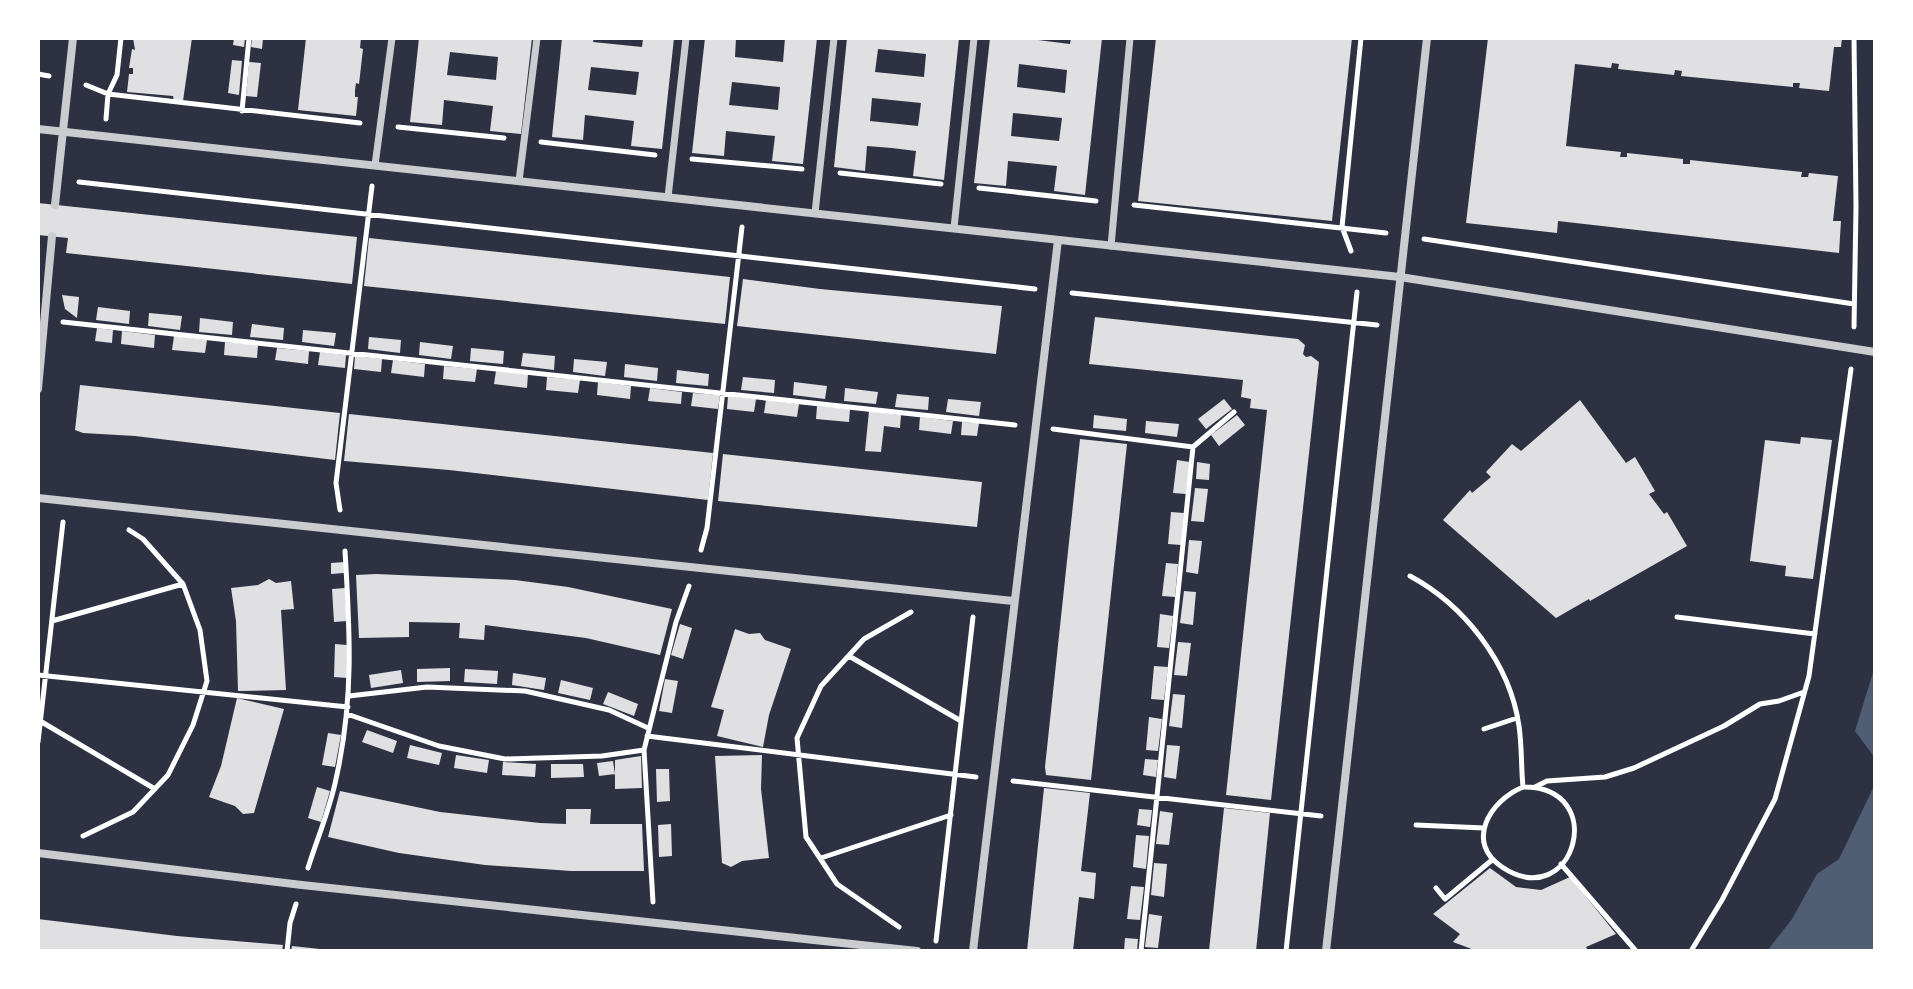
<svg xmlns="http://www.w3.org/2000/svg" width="1913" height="989" viewBox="0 0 1913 989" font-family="Poppins,sans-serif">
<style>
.water{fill:#4f5d75}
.building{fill:#e0e0e3;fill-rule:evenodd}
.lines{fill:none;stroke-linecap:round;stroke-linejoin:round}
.path{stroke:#fff;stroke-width:5}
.pedestrian{stroke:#caccd0;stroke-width:7}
.minor{stroke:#caccd0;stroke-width:8}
</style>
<rect width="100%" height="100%" fill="#2d3142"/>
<path class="water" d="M1875 666V758L1855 731Z
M1875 784V951H1767L1792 919 1817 874 1839 859Z"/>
<path class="building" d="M133 38H192L183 101H174L173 96 127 92 129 74H133V68H129L132 49 135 50Z
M234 38H245L244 47 233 45Z
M252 38H263L262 49 251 47Z
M306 38H361L360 48 363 49 359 84 356 83 355 90V97H358L356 116 298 110Z
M419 38H532L521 134 490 131 493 106 444 100 442 125 410 122ZM450 52 498 57 496 80 447 75Z
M562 38H594L593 42 642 47 643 38H674L662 149 631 146 634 121 585 115 583 140 552 137ZM591 67 639 72 636 95 588 90Z
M705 38H736L735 57 783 62 785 38H817L803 164 772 161 775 136 726 131 724 156 692 153ZM732 82 780 87 778 110 729 105Z
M847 38H959L944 180 913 176 916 151 892 148 867 146 865 171 834 167ZM878 49 926 54 924 77 875 72ZM872 98 921 103 918 126 870 121Z
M990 38H1022L1070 44 1071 38H1102L1085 195 1054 191 1057 166 1008 161 1006 186 974 183ZM1019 64 1067 70 1065 93 1017 87ZM1013 113 1062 118 1059 141 1011 136Z
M1156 38H1352L1332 221 1138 201Z
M1488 38H1842L1841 47H1834L1829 91 1799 88 1800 83H1793V87L1681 76 1682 71 1675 70 1674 75 1618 69 1619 64 1612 63 1611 68 1575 64 1566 146 1621 152 1620 157H1627V153L1683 159V164H1690V160L1802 172 1801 177H1808L1809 173 1838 176 1833 221H1841L1839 253 1558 221 1557 233 1466 223Z
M232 60 242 61 239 95 228 93Z
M249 62 261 63 257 97 246 96Z
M38 203 357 237 352 284 66 253 68 238 38 235Z
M369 238 730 277 725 324 364 286Z
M743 279 820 289 1002 306 996 354 737 326Z
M62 295 79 297 77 318 65 309Z
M98 307 130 311 129 324 96 320Z
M149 313 182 316 180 330 148 326Z
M1095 317 1298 339 1305 345 1303 354 1306 357 1311 356 1319 362 1271 800 1226 795 1267 410 1250 408 1251 399 1241 397 1243 380 1089 364Z
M200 318 233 322 232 335 199 332Z
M252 324 284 328 283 340 250 337Z
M97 328 113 330 112 343 95 341Z
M303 330 336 333 334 346 302 342Z
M122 331 155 335 154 348 121 344Z
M174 336 207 340 205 353 172 350Z
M369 337 401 340 400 353 368 349Z
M225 342 258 345 257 358 224 355Z
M420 342 453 346 451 359 419 355Z
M277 348 309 351 308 364 275 360Z
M471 348 504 351 503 364 470 361Z
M320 352 346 355 345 368 318 365Z
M523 353 555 356 554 370 521 366Z
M355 356 382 359 381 372 354 369Z
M574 359 607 362 605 376 573 372Z
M393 360 425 364 424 377 391 373Z
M625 364 658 368 657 381 624 377Z
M444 366 477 369 475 382 443 379Z
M677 370 709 374 708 386 676 383Z
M496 371 528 374 527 388 494 384Z
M547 377 580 380 578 393 546 390Z
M743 377 775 380 774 393 741 390Z
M598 382 631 386 630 399 597 395Z
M794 382 827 386 825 399 793 395Z
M80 385 340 413 335 460 135 436 83 433 75 430Z
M650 388 682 392 681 404 648 401Z
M845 388 878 392 876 404 844 401Z
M693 393 720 395 718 409 691 406Z
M897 394 929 397 928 410 895 407Z
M728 396 756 399 754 412 727 409Z
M948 399 981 402 979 416 946 412Z
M1224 399 1232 409 1206 429 1198 419Z
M766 400 799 404 797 417 764 413Z
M1580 400 1626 463 1635 457 1655 491 1649 494 1664 514 1667 512 1687 546 1590 601 1589 599 1556 618 1443 520 1470 490 1472 493 1491 477 1486 472 1512 444 1521 451Z
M817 406 850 409 849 422 816 419Z
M869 411 901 415 900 428 884 426 881 452 865 451Z
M349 414 713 453 708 500 449 470 344 461Z
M1094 415 1127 419 1126 431 1093 428Z
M1237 415 1245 425 1219 446 1211 435Z
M920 417 953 421 951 434 919 430Z
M1146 421 1179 424 1177 437 1145 433Z
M962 422 979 423 977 436 961 435Z
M1801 437 1832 440 1813 579 1785 576 1786 566 1750 561 1765 440 1800 444Z
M1080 439 1127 444 1091 780 1046 775 1045 767Z
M723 454 982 482 977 527 718 501Z
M1177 460 1190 462 1186 494 1173 493Z
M1197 462 1210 464 1209 480 1196 479Z
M1195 488 1208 489 1204 522 1191 521Z
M1171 512 1184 513 1181 545 1168 544Z
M1189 540 1202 541 1198 574 1186 572Z
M344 562V573L331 574V563Z
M1166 563 1178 564 1175 597 1162 596Z
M376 574 515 580 568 587 672 609 660 655 586 638 485 625 484 640 459 638 460 623 409 622V637L359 638 356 575Z
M269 579 276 583 291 581 294 609 281 610 286 690 238 691 236 621 231 588 258 585Z
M345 588 347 621 334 622 332 589Z
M1184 591 1196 592 1193 625 1180 623Z
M1160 614 1173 616 1169 648 1157 647Z
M680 624 692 628 683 659 671 655Z
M735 629 749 634 760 633 765 640 791 649 769 715 763 747 717 736 724 710 711 707Z
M1178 642 1191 643 1187 676 1174 675Z
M335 644 347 645V678L334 677Z
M1154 666 1168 667 1164 700 1151 699Z
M450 668V681L417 682V669Z
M465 669 498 671 497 684 464 682Z
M401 670 403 683 371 688 369 675Z
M513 673 546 678 544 690 512 685Z
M665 679 678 681 672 713 659 711Z
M561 680 593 688 590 700 558 693Z
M608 692 638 704 634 716 603 704Z
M1173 694 1185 695 1182 728 1169 726Z
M237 698 284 709 254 813 243 814 235 806 209 797 221 766Z
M1149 717 1162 719 1158 751 1146 750Z
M367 730 397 741 393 753 362 742Z
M328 733 341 735 335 767 322 765Z
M410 745 442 753 439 765 407 758Z
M1167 745 1180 746 1176 779 1164 777Z
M456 755 489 760 487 773 454 768Z
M762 755 761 789 769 858 742 861 731 867 722 863 715 756Z
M641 756 642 788 615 789V760Z
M1145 759 1158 760 1156 777 1143 775Z
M613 761 615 774 599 776 597 763Z
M503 762 536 764 535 777 502 775Z
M551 764H583L584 777 551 778Z
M656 769H669L670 801 657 802Z
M317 787 330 791 321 822 308 818Z
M1044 788 1090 793 1081 871 1096 873 1094 899 1079 897 1073 951H1027Z
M340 791 440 812 540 823 566 824V809H591L590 824H642L644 871H571L485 865 399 853 328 837Z
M1224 808 1270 813 1256 951H1209Z
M1139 809 1152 810 1150 827 1137 825Z
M1160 811 1173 813 1169 845 1156 844Z
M671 824 672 856 659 857 658 825Z
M1136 835 1149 836 1146 869 1133 867Z
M1154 863 1167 864 1164 897 1151 895Z
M1490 868 1516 887 1541 890 1570 877 1616 934 1586 947 1588 951H1477L1453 942 1460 934 1433 914Z
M1131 886 1144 887 1140 920 1127 919Z
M1149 914 1162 916 1158 948 1145 947Z
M38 919 177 936 283 945 282 951H38Z
M1125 938 1138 939 1137 951H1124Z
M292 946 320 949V951H291Z"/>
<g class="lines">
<path class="path" d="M38 74 49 76
M86 85 108 94 360 123
M242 111 249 38
M106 119 108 94 117 75 121 38
M398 127 504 138
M541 142 655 155
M692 159 802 169
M840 173 941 184
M79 182 1035 289
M979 188 1096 201
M1134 205 1386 233
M1424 239 1854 304
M1351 251 1342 227 1361 38
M1072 293 1377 325
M63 322 1015 425
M1854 327 1856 207 1854 38
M1053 429 1193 447 1234 412
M340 510 336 483 372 186
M701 550 707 528 742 227
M1410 576C1464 605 1510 663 1519 726 1522 746 1521 767 1523 787 1611 786 1574 915 1502 867 1465 843 1489 801 1523 787
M1677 617 1815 634
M52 621 183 584
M849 656 961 721
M38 675 348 707
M349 696 427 687 525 691 609 710 648 728
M347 714 439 746 505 759 602 756 644 750
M40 721 155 789
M1484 729 1517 718
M647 736 976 777
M38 742 63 522
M1013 781 1321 816
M1535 787 1547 781 1605 777 1634 768 1724 726 1760 704 1779 701 1804 692
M1416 825 1484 828
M83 836 133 812 168 775 193 725 207 681 200 630 183 584 143 539 129 530
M821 858 951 815
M1561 864 1636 951
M308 868C317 839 330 809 336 779 354 699 350 632 345 551
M1436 888 1445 899 1492 860
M653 902 644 750 676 622 689 586
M899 927 837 884 806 837 797 738 821 686 864 639 911 612
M936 941 973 617
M287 951 290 923 296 904
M1141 951 1193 447
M1286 951 1357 292
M1691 951 1722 900 1775 799 1809 676 1851 369"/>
<path class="pedestrian" d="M375 165 392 38
M519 181 537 38
M668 197 686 38
M815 213 834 38
M954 228 974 38
M1111 246 1130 38"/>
<path class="minor" d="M38 129 1400 277 1875 352
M55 205 73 38
M38 389 52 236
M38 498 1013 601
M38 853 302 885 917 951
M973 951 1058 240
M1326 951 1427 38"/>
</g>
<rect width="1913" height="989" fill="none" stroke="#ffffff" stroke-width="80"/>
</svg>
